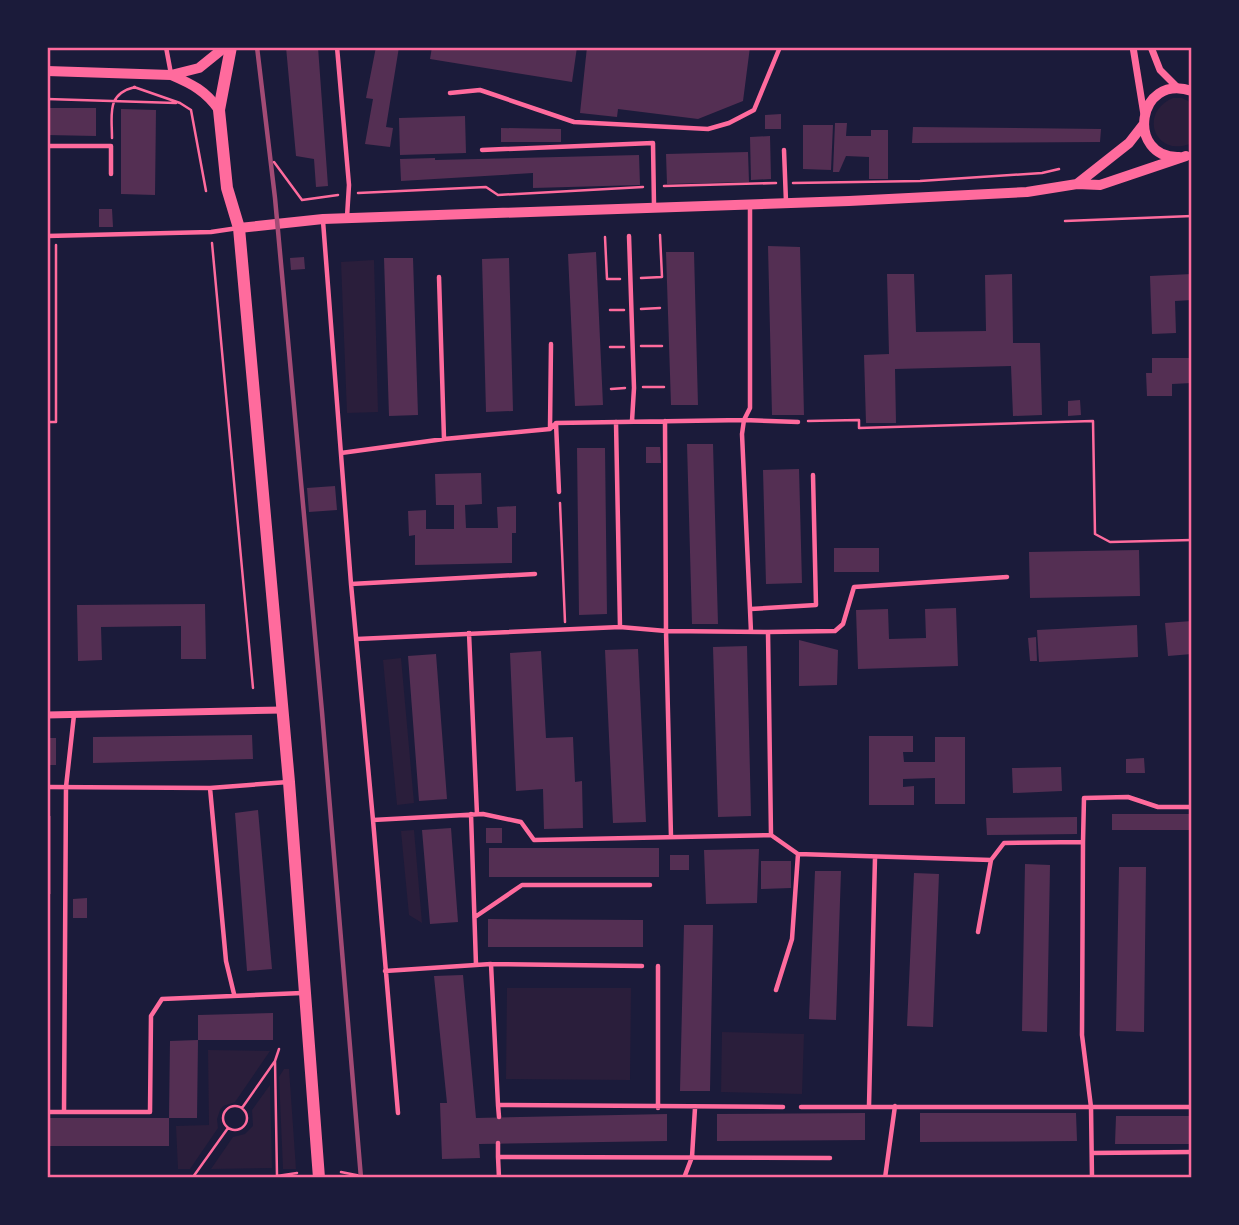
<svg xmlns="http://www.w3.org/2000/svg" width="1239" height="1225" viewBox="0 0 1239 1225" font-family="'PT Serif',serif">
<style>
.green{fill:#2a1e3b}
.building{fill:#542f53}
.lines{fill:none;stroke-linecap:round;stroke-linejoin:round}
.path{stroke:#ff6b9d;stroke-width:2.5}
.service{stroke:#ff6b9d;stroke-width:4.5}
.minor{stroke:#ff6b9d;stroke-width:7}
.tertiary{stroke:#ff6b9d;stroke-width:10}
.secondary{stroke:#ff6b9d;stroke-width:12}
.rail{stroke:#a44b75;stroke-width:4.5}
.neatline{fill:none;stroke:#ff6b9d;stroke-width:2.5}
</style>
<rect width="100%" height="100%" fill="#1b1b3a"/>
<path class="green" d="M1173 98H1182L1192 103V143C1156 159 1137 113 1173 98Z
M374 260 378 412 347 413 341 262Z
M401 658 414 803 397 805 383 660Z
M414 830 422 923 409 915 401 831Z
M507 988H631L630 1080 506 1079Z
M722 1032 804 1034 802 1094 721 1092Z
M208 1050 270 1051 235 1102 223 1106 220 1110 217 1119 218 1128 190 1169H178L176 1126 209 1125Z
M284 1069H289L296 1169H283L279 1077Z
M270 1085 272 1168 211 1169 233 1137 245 1134 253 1126 252 1110Z"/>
<path class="building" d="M286 47H318L328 186 316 187 314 159 296 156Z
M376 47H399L386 127 393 128 390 147 365 144 373 99 366 98Z
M432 47H577L572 82 430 59Z
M587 47H750L743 101 698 119 618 109 617 117 580 113Z
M47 108H96V136L47 135Z
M121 109 156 110 155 195 121 194Z
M781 114V129H765V115Z
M465 116 466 153 400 155 399 118Z
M835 123H847L846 136H871V130H888V179H869V157L846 156 839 172H833Z
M803 125H833L831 170 803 169Z
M913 127 1101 129 1100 142 912 143Z
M501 128 561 129V142H501Z
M770 136 771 179 751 180 750 137Z
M748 152 749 182 667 184 666 154Z
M639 155 640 185 533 188V173L401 181 400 159 435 158V160Z
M99 209H112L113 227H99Z
M768 246 800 247 804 415H772Z
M596 252 603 405 575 406 568 254Z
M666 252H694L698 405H671Z
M304 257 305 269 291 270 290 258Z
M384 258H413L418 415 389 416Z
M509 258 513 411 486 412 482 259Z
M887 274H914L916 332 986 331 985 275 1012 274 1013 343H1040L1042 415 1013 416 1011 366 895 369 896 423H866L864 355 889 354Z
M1192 274V300L1175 301 1176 333 1152 334 1150 276Z
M1152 358H1192V383L1172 384V396H1147L1146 373H1152Z
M1080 400 1081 415 1068 416V401Z
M687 444H713L718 624H692Z
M646 447H660L661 463H646Z
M577 448H605L607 614 579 615Z
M799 469 802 583 766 584 763 470Z
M481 473 482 504 465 505 466 528H498L497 507 516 506V533H512V563L415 565V535L409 536 408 511 426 510V529H454V505H436L435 474Z
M335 486 337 510 309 512 307 488Z
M834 548H879V572H834Z
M1139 550 1140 596 1030 598 1029 552Z
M205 604 206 659H181V626L101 627 102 660 78 661 77 605Z
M956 608 958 666 858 669 856 610 888 609 889 639 926 638 925 609Z
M1192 621V654L1168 656 1165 623Z
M1137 625 1138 657 1039 662 1037 630Z
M1036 637 1037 661H1030L1028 638Z
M799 640 838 650 837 685 799 686Z
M747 646 751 816 718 817 713 647Z
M638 649 646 822 613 823 605 650Z
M541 651 546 738 573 737 575 782 582 781 583 828 544 829 543 789 516 791 510 653Z
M436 654 447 799 419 801 408 656Z
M252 735 253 759 93 763V737Z
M869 736H913V752H903L904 762H935V737H965V804H935V778L903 779V787L914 786V805H869Z
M47 738H56V765H47Z
M1144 758 1145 773H1126V759Z
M1061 767 1062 791 1013 793 1012 768Z
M258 810 272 969 247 971 235 813Z
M1112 814H1192V830H1112Z
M47 816H51V894H47Z
M1077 817V834L987 835 986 818Z
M451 828 458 922 430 924 422 830Z
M486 828H502V843H486Z
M489 848H659V877H489Z
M759 849 757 903 706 904 704 850Z
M670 855H689V870H670Z
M761 861H791V888L761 889Z
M1025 864 1050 865 1047 1032 1022 1031Z
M1119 867H1146L1144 1032 1116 1031Z
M815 871H841L836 1020 809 1019Z
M914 873 939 874 933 1027 907 1026Z
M87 898V918H73V899Z
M488 919 643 920V947H488Z
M47 924H50V1077H47Z
M684 925H713L710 1091H680Z
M463 975 476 1118 667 1114V1141L479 1144 480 1158 442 1159 440 1103H447L434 976Z
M273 1013V1040H198L197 1118H169V1146H47V1118H169L170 1041 198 1040V1015Z
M865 1113V1140L717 1141V1114Z
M920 1113H1076L1077 1141 920 1142Z
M1116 1116H1192V1144H1115Z"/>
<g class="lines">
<path class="path" d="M134 87 180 103 191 110 206 191
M47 99 176 103
M112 138C112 114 106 94 135 87
M274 162 302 200 338 195
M793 183 920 181 1042 173 1059 169
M664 186 776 183
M358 193 486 187 498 195 643 187
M1065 221 1192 216
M605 237 607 279H620
M212 243 253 688
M641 278 662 277 660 235
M641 309 660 308
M610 310H624
M641 346H662
M610 347H624
M643 387H664
M611 389 625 388
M808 421 859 420V428L1093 421 1095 534 1110 542 1192 540
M47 422H56V245
M560 503 565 622
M275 1061 277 1176 297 1173
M223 1118a12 12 0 1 1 24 0a12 12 0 1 1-24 0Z
M242 1108 275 1061 279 1049
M341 1172 361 1176
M193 1177 228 1128"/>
<path class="service" d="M166 47 171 74
M337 47 349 185 347 217
M450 93 480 90 574 122 708 129 729 123 754 110 780 47
M47 146H111V174
M482 150 653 143 654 206
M784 150 786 202
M750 205V408L744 420 742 434 751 632
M323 221 351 584 373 820
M47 236 211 232 238 228
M629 236 634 388 632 421
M439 277 444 439
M665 421 666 631 671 837
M616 422 620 627
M556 423 559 492
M550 428 551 344
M341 453 444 439 550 429 556 423 744 420 798 422
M351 584 535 574
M751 609 816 605 813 475
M768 632 835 631 843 624 854 587 1007 577
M469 633 477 814
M357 639 620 627 666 631 768 632 771 835
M47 787 210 788 288 782
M210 788 226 961 234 994
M471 814 476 965
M1083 842 1082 1035 1091 1107 1092 1178
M475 917 522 885H650
M978 932 991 860
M642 966 491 964 498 1105 783 1107
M658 966V1108
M385 971 491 964
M776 990 792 939 798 854
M498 1105 499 1117
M869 1106 875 858
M801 1107H1192
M47 1112H150L151 1016 162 999 302 993
M64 1112 66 787 74 715
M398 1113 373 820 483 814 521 822 534 840 771 835 798 854 991 860 1004 843 1083 842 1084 798 1128 797 1158 807H1192
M498 1143V1157
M1092 1153 1192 1152
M499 1178 498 1157 830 1158
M684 1178 692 1157 695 1108
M885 1178 895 1106"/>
<path class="minor" d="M1133 47 1144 115
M1151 47 1160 70 1178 88
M47 715 283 710"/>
<path class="tertiary" d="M47 71 171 75 199 68 225 47
M171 75C192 84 206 91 219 110
M1179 157C1126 159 1136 72 1192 91
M1077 184 1129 143 1143 125
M239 228 323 219 849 201 1027 192 1077 184 1100 185 1186 156"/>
<path class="secondary" d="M231 47 219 110 227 188 239 228 289 782 319 1178"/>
<path class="rail" d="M257 47 275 198 322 712 361 1178"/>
</g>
<rect width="1239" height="1225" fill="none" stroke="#1b1b3a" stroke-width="98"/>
<rect x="49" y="49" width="1141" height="1127" class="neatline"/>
</svg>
